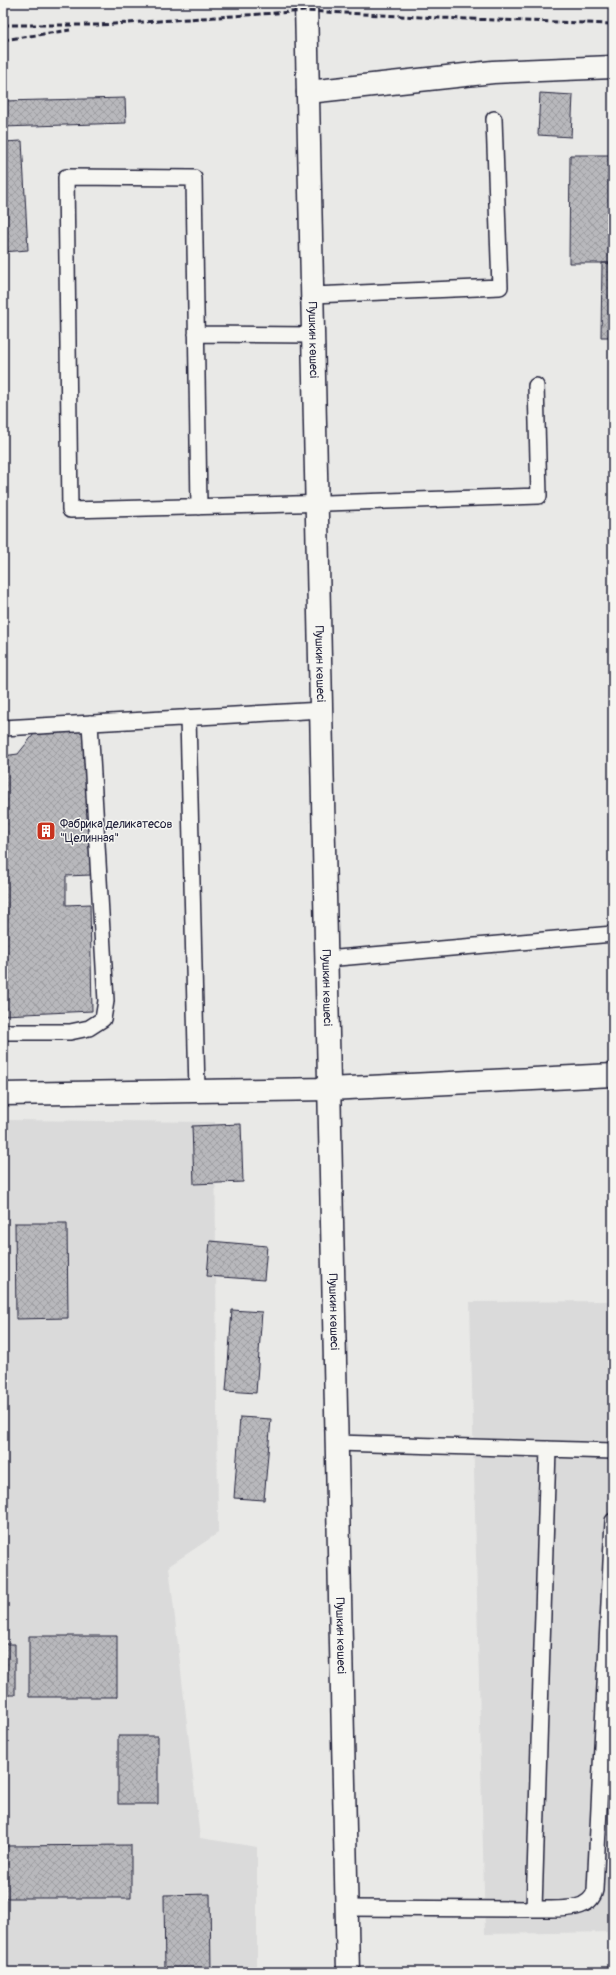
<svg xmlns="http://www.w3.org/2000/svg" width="616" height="1975" viewBox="0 0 616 1975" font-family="Pangolin,sans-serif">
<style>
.built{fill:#dadada}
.building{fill:url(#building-cross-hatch);stroke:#22223b}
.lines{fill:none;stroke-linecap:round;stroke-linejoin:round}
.lane-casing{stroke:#22223b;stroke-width:18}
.street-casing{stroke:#22223b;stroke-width:25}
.secondary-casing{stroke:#22223b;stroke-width:25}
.lane{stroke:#f6f6f2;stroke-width:15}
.street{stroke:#f6f6f2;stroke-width:22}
.secondary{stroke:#f6f6f2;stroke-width:22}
.rail{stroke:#22223b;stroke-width:3;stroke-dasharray:6 3;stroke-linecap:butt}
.labels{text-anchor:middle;stroke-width:3;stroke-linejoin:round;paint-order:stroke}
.street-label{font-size:12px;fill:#22223b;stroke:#f6f6f2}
.poi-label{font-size:12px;fill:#22223b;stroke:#f6f6f2;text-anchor:start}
</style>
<defs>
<pattern id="building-cross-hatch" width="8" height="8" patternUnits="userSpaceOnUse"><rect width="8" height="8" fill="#b8b8bc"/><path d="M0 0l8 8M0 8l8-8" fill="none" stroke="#9e9ea2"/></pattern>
</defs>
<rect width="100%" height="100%" fill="#e9e9e7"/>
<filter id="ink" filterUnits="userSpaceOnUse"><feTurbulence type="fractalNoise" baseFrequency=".025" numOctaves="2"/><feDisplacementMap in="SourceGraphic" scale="8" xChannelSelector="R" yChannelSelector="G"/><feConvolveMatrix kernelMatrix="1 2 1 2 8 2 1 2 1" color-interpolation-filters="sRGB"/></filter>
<g filter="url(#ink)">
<path class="built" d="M3 1120 215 1122 218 1533 169 1566 200 1838 257 1847V1972H3Z
M613 1301V1932L485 1934 470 1302Z"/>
<path class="building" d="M540 93 573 95 571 137 538 135Z
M125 98 126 123 3 127V101Z
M22 141 28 250 3 252V142Z
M570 155H613V263H569Z
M602 263H613V337H601Z
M85 724 91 875 66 876V905L90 904 92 1011 3 1015V788H5L3 756 18 754 38 729Z
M241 1124 243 1182 194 1184 192 1126Z
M15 1223H67L68 1318 16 1319Z
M210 1241 267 1246 264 1280 207 1276Z
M232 1310 262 1312 256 1393 226 1391Z
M240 1417 271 1419 264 1500 234 1498Z
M29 1636H117V1697H29Z
M3 1644H15V1695H3Z
M118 1736H158V1804H118Z
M131 1845V1898H3V1846Z
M210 1894 211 1972H165L164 1895Z"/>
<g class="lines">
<g class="lane-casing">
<path id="lane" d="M313 295 500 287 494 119
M196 334 313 335
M199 507 194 178 66 177 70 510C226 506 383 502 539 496L536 386
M188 717 197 1091
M3 728 322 710
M326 959 613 934
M3 1032H70L89 1028 103 1019 106 1001 90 723
M337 1443 613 1451
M548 1449 534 1909C553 1908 590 1914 595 1890L613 1521
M347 1908 534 1909"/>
</g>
<g class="street-casing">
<path id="street" d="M308 92 493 72 613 67
M3 1094 329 1089 613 1075"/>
</g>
<g class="secondary-casing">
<g id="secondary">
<path id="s1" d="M306 3 348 1972"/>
</g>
</g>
<use href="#lane" class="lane"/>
<use href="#street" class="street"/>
<use href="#secondary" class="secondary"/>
<path class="rail" d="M3 25H99L306 11 439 18 613 24
M3 40 70 30"/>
</g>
</g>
<defs>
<g id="building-square" transform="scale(1)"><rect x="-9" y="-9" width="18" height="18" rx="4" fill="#c8321e" stroke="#f6f6f2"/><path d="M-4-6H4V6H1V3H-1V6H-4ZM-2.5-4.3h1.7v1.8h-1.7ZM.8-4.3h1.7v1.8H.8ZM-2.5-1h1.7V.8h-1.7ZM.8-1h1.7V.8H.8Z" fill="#fff"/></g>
</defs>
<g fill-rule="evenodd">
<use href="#building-square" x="46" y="831"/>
</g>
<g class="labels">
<g class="street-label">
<text dy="4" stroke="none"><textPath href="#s1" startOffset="337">Пушкин көшесі</textPath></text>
<text dy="4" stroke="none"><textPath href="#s1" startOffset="661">Пушкин көшесі</textPath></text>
<text dy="4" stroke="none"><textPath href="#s1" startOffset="985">Пушкин көшесі</textPath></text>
<text dy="4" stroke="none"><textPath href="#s1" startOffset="1309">Пушкин көшесі</textPath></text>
<text dy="4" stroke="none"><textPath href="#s1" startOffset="1633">Пушкин көшесі</textPath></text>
</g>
<g class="poi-label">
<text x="60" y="828">Фабрика деликатесов<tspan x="60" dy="14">"Целинная"</tspan></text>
</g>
</g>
<rect width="616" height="1975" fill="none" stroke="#f6f6f2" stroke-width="16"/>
<rect x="8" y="8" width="600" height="1959" fill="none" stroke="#22223b" stroke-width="1.5" filter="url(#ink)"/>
</svg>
